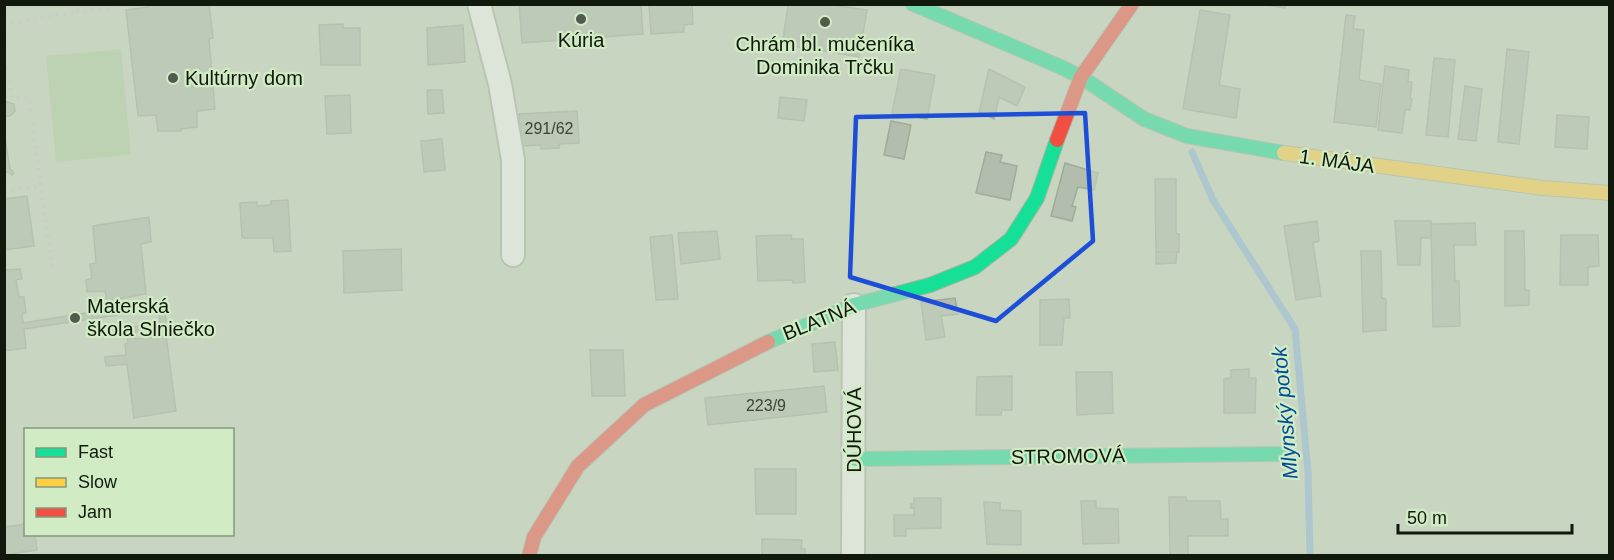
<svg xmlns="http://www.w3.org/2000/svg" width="1614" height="560" viewBox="0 0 1614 560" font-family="Helvetica,sans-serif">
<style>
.green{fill:#afcea0}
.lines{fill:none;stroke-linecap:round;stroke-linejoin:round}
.stream{stroke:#8db6df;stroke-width:7}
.building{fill:#b2bdad;stroke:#a0ab9a;stroke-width:1.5}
.street-casing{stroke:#a6b2a1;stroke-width:26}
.fast-casing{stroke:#a6b2a1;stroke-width:16}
.slow-casing{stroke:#a6b2a1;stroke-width:16}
.jam-casing{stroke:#a6b2a1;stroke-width:16}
.path{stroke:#c7cbc5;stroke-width:4;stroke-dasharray:3 4.5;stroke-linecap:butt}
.street{stroke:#f7f9f6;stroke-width:22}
.fast{stroke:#16e098;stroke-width:14}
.slow{stroke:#ffcf43;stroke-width:14}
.jam{stroke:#f24e42;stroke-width:14}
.marked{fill:none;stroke:#1d4ed8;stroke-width:4.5;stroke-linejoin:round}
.poi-dot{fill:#505b4b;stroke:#d1ecc5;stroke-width:2}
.labels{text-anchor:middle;stroke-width:4.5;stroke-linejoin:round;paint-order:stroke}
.number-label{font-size:16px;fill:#3a4436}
.poi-label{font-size:20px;fill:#10190c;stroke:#d1ecc5}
.street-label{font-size:20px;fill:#10190c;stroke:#d1ecc5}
.water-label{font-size:21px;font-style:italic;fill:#004b99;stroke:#d1ecc5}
</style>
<rect width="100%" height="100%" fill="#c8d6c1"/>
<path class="green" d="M121 49 131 155 56 162 46 56Z"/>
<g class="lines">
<path class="stream" d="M1192 152 1213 200 1295 329 1308 472 1310 556"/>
</g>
<path class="building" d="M148 4H209L213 38 209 39 215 109 197 111V127L181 129V131H158L156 115 138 116 126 10 148 7Z
M519 4H641L643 34 522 43Z
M649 4H692L693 24 684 25V32L651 34Z
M788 4H825L867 10 859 57 793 46 794 42 783 40Z
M1261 4H1286L1285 8Z
M1200 10 1230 15 1219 85 1240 89 1236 118 1183 109Z
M1346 15 1355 16 1353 29 1364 30 1359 80 1381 84 1376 127 1334 122Z
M343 24V28H360V65H321L319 25Z
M463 25 465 62 428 65 427 28Z
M1507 49 1529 52 1519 144 1498 142Z
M1434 58 1455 60 1448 137 1426 135Z
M1385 66 1409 70 1408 82H1412L1410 99H1412L1410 110H1405L1402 133 1378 130Z
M901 69 935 75 927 119 892 113Z
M989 69 1025 87 1017 106 999 97 994 119 979 112Z
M1465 86 1482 89 1476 141 1458 139Z
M427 90H442L444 113 428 114Z
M350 95 351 133 327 134 325 96Z
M780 97 807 100 804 121 778 118Z
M4 101 14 104 15 111 10 116 4 117Z
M577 111 579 143 559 144V148L541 149V145L520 146 519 114Z
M1557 115 1589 117 1587 149 1555 147Z
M891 121 911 125 904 159 884 155Z
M4 132 10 169 14 173 12 175 8 172H4Z
M442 139 445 170 424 172 421 141Z
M986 152 1002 155 1000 162 1017 166 1010 200 976 193Z
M1065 163 1098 173 1094 190 1078 187 1072 206 1076 207 1072 221 1051 216Z
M1155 179H1176V233L1179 234V252H1156Z
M27 196 34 246 4 250V199Z
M288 200 291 251 274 252 273 238H242L240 203 257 202V206L271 205V201Z
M149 217 151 242 141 244 146 294 113 300 114 308 163 300 167 328 134 332 135 339 166 335 176 411 134 418 127 364 106 366 105 357 126 355 125 344 128 343 126 328 160 322 158 309 24 329 26 348 4 351V270L20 269 22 279 16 280 19 297H24L26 313 22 314 23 323 110 309V300L107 301 105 291 87 292 86 280 92 278 90 264 96 263 93 226Z
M1317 221 1319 241 1313 243 1321 296 1296 300 1284 226Z
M1395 221H1431V238H1421L1420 265H1398Z
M1475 223 1476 245H1454L1455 281H1459L1460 326 1433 327 1431 224Z
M717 231 720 259 681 264 678 233Z
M1505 231H1524L1525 290H1529V305L1505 306Z
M672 235 678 299 656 300 650 237Z
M791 235 792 239H803L805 282 793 283 792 280 758 281 756 236Z
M1561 235H1598L1599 266 1588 267V285H1560Z
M401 249 402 290 344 293 343 251Z
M1361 251H1381L1382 298 1386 299V330L1363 332Z
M1156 252H1177L1176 263 1156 264Z
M955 298 958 314 941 316 945 337 926 340 921 302Z
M1069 299 1070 318H1064L1062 345H1040V300Z
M835 342 838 370 814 372 812 344Z
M590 350H623L625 396H592Z
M1249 369V378H1256L1255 413H1224V379L1231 378V370Z
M1076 372H1112L1113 413 1077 415Z
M1012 376V410H1002L1001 415H976L977 377Z
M824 386 827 412 708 425 705 398Z
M755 469H796V514H756Z
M1169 497H1186L1187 501H1220L1221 519H1228V536H1188V555H1170Z
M914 498H941V528L906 529V536H894V515H914V508H911V504H914Z
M1081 501H1096V508L1118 509 1119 543 1083 544Z
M984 502 1000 503V510L1021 511V545L987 544Z
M26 524V534H35L37 550 4 555V527Z
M762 539 802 540 801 549H805V556H762Z"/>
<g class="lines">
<g class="street-casing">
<path id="street" d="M479 4 500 84 513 160V255
M853 556 854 305"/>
</g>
<g class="fast-casing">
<path id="fast" d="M913 4 1061 67 1081 77 1144 119 1187 136 1284 153
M768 342 854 305 930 285 975 267 1011 239 1037 198 1057 140
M855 459 1281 454"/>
</g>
<g class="slow-casing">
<path id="slow" d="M1284 153 1543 188 1610 193"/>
</g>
<g class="jam-casing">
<path id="jam" d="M1057 140 1081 77 1132 4
M529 556 534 537 578 466 644 405 768 342"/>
</g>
<path class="path" d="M76 12 120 7V4
M4 24 75 12 80 4
M4 51 12 98H29L52 267
M4 191 41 186"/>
<use href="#street" class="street"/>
<use href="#fast" class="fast"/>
<use href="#slow" class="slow"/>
<use href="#jam" class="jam"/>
</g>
<path d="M0 0H1614V560H0ZM1085 113 1093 241 996 321 850 277 856 117Z" fill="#c8d6c1" fill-opacity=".55" fill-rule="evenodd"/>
<path class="marked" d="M1085 113 1093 241 996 321 850 277 856 117Z"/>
<g class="poi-dot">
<circle cx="581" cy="19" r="6"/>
<circle cx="825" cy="22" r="6"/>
<circle cx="173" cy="78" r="6"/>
<circle cx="75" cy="318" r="6"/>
</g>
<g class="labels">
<g class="number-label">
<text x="549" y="134">291/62</text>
<text x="766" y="411">223/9</text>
</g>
<g class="poi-label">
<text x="581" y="47">Kúria</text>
<text x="825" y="51">Chrám bl. mučeníka<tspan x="825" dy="23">Dominika Trčku</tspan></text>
<text x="185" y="85" text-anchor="start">Kultúrny dom</text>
<text x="87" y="313" text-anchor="start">Materská<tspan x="87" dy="23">škola Slniečko</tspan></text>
</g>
<g class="street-label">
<text transform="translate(1337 161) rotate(8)" y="7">1. MÁJA</text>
<text transform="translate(819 320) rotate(-22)" y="7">BLATNÁ</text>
<text transform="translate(854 430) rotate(-90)" y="7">DÚHOVÁ</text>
<text transform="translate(1068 456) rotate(-1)" y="7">STROMOVÁ</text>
</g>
<g class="water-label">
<text transform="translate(1285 413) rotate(-95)" y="7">Mlynský potok</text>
</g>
</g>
<rect width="1614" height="560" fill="none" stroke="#10190c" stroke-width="12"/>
<rect x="24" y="428" width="210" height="108" fill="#d1ecc5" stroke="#84987b" stroke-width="1.5"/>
<rect x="36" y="448" width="30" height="9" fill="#16e098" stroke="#84987b" stroke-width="1.5"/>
<text x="78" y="458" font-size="18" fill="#10190c">Fast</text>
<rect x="36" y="478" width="30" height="9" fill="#ffcf43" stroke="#84987b" stroke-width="1.5"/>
<text x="78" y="488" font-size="18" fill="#10190c">Slow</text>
<rect x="36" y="508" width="30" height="9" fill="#f24e42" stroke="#84987b" stroke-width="1.5"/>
<text x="78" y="518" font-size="18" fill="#10190c">Jam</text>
<path d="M1398 524v9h174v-9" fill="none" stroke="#10190c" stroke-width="3"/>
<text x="1407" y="524" font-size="18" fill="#10190c" stroke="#d1ecc5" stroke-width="4.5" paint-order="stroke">50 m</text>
</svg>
